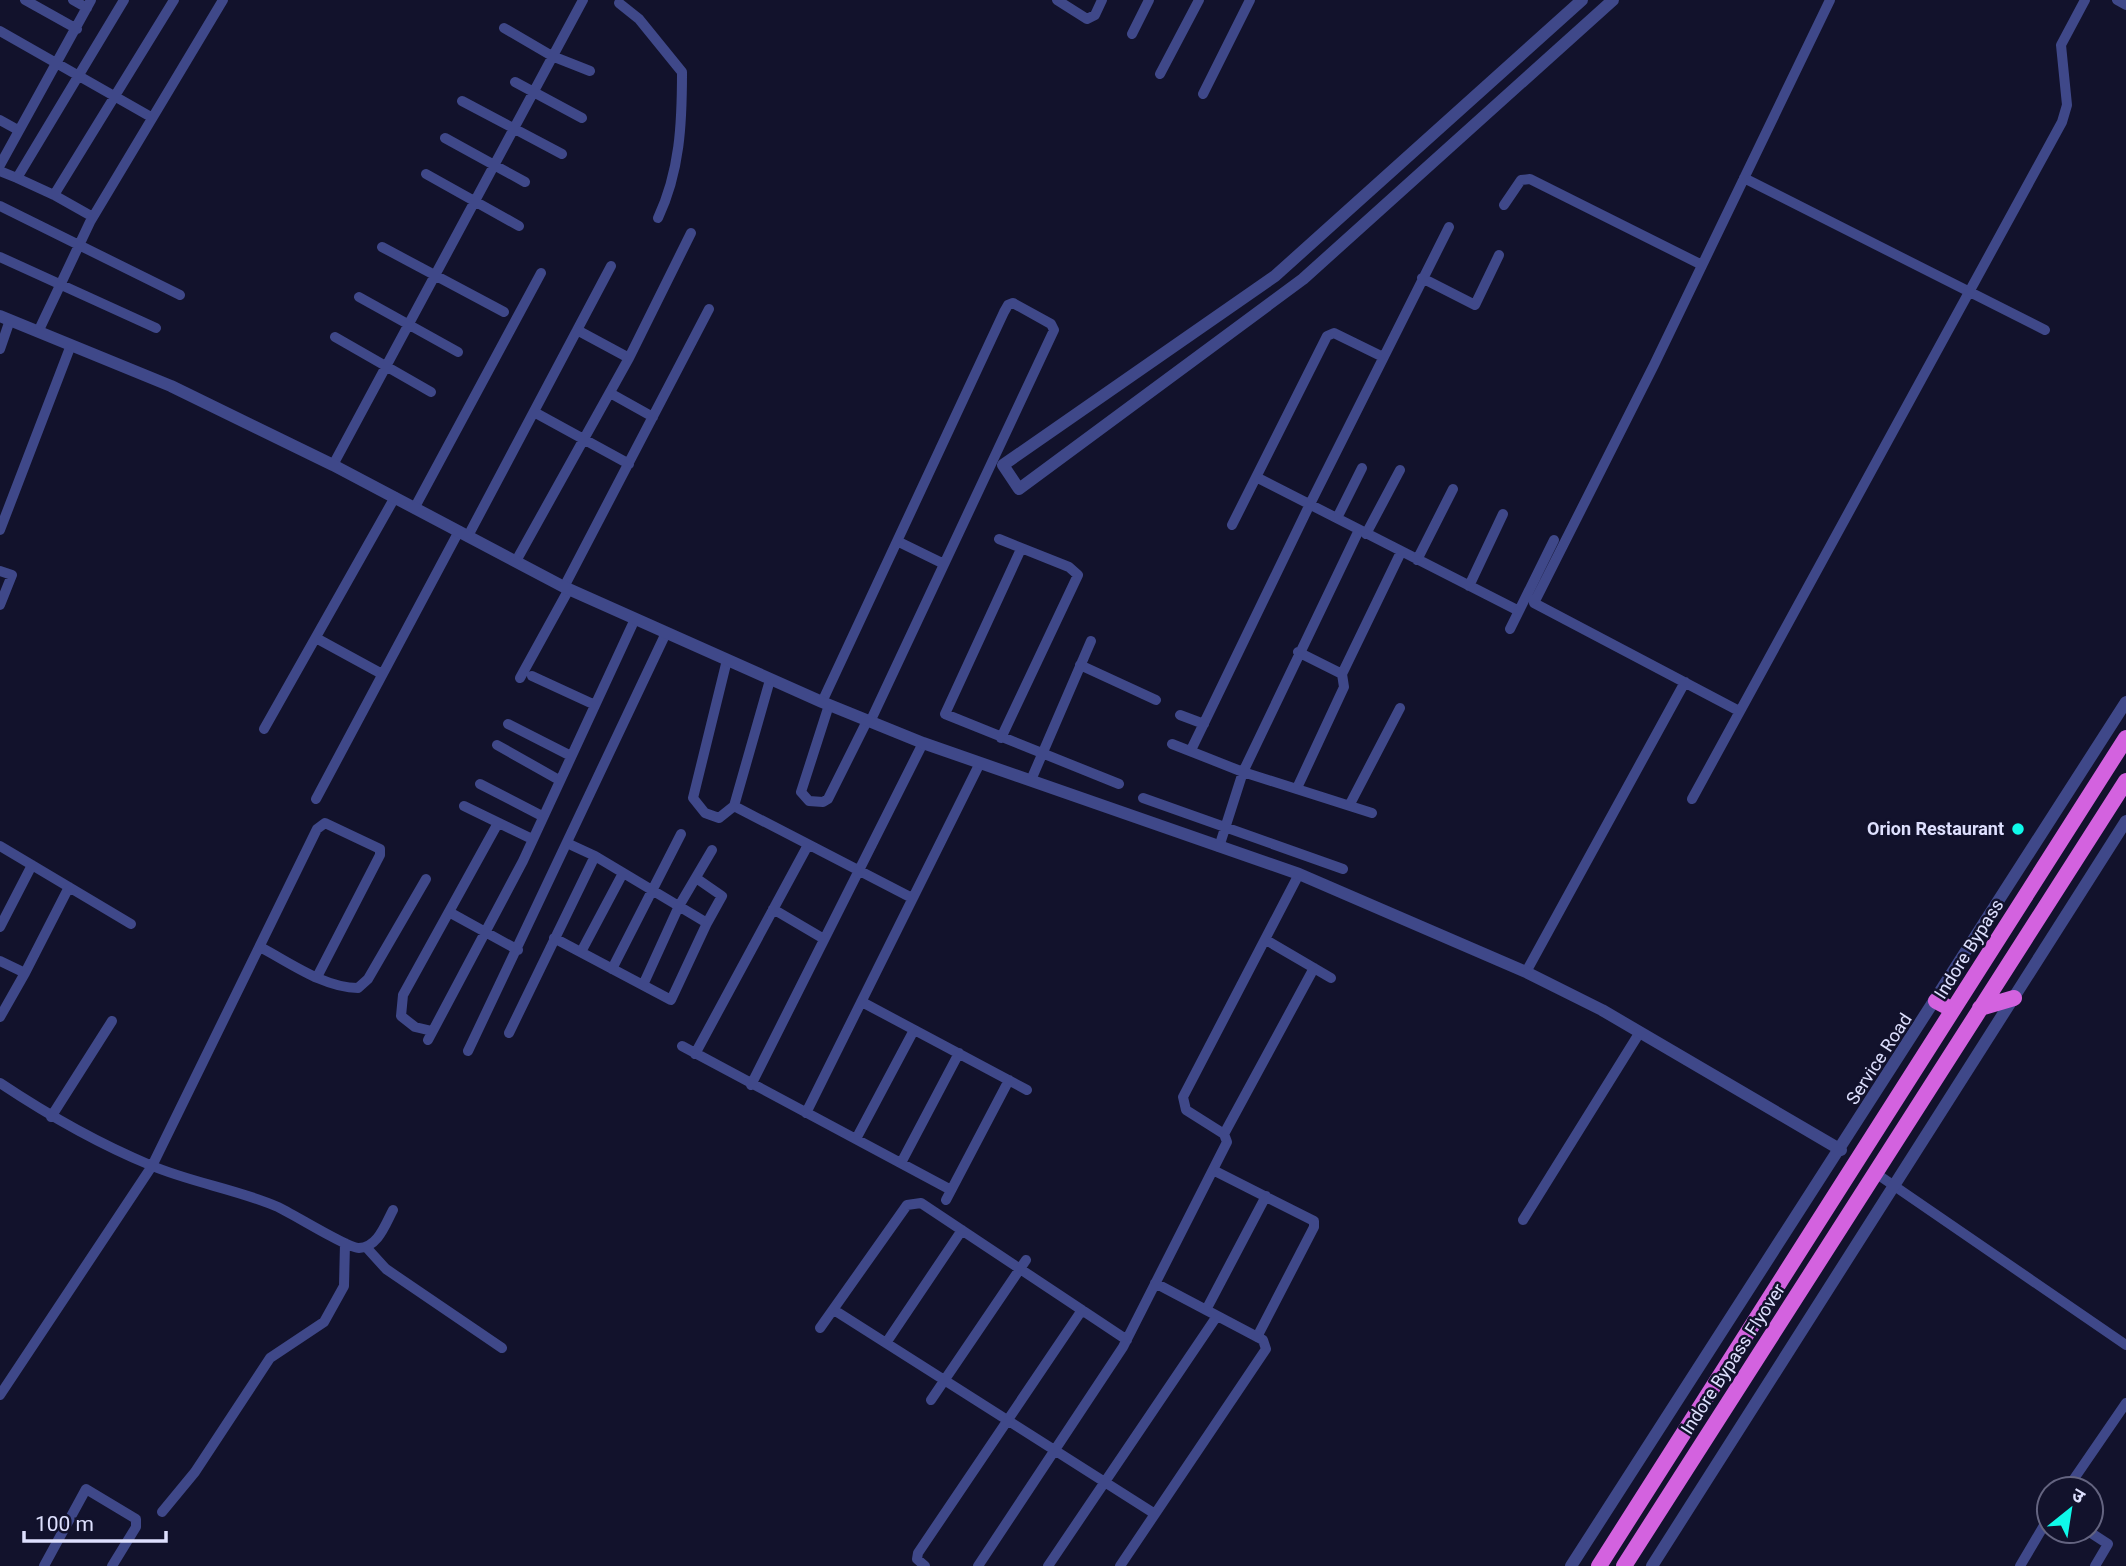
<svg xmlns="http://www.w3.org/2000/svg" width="2126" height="1566" viewBox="0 0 2126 1566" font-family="Roboto,'Noto Sans Devanagari',sans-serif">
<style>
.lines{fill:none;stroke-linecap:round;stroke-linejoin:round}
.minor{stroke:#3f4889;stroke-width:10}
.tertiary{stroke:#3f4889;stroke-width:12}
.trunk{stroke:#d362df;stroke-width:16}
.poi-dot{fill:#0ff9e9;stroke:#12122c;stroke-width:2.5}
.labels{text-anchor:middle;stroke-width:5;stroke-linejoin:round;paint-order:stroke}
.poi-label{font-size:18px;font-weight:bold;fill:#dee0fe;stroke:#12122c;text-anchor:end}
.street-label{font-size:18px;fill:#dee0fe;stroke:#12122c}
</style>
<rect width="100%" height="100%" fill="#12122c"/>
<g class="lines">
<path class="minor" d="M25 0 77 29
M73 0 87 8
M1057 0 1087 19 1095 15 1102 0
M2117 0 2126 5
M619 3 639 19 682 72C682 124 680 171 658 218
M504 28 552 56 590 71
M0 31 151 117
M1132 34 1149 0
M1160 74 1199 0
M515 82 582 118
M1203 94 1250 0
M462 101 562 154
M0 120 18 130
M445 138 525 182
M0 165 91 0
M0 171 17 178 124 0
M426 174 519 226
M17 178 54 195
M1744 178 2045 330
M1504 205 1521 180 1530 179 1702 265
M0 206 180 295
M93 217 54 195 174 0
M382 247 504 312
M0 257 156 328
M1422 278 1475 305 1499 255
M359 297 458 352
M577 330 629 358
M38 332 90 222 223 0
M335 337 431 392
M0 349 10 320
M610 393 653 417
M534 412 629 464
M333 465 583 0
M1258 478 1519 611
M415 507 541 273
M1337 518 1362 468
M1232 525 1327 336 1334 333 1383 357
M0 530 71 345
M1366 534 1400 470
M468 536 611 266
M999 539 1069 567 1078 575 1001 738
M899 542 944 564
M1021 549 945 714 1119 784
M1417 560 1453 489
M516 561 629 358 691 233
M0 571 12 575 0 605
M1469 586 1503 514
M564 587 709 309
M1510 629 1554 540
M316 638 382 674
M727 660 693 798 705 813 719 818 734 806 770 680
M1080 665 1156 700
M1342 674 1401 552
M532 676 595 705
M520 678 569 589
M822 702 1004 312 1008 305 1013 303 1051 324 1054 330 870 722
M829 705 801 792 809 801 823 802 828 799 867 721
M1739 711 1534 603 1654 365 1830 0
M1180 715 1204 724
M508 724 571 756
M264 729 395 497
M1172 744 1243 772 1372 813
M497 745 559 780
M1191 750 1310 504 1449 227
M1031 780 1091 641
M480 784 542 816
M1297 788 1344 687 1342 674 1298 652
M1143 798 1343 869
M316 799 459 531
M1692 799 2062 122 2067 105 2061 45 2085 0
M1350 804 1400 708
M464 806 532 839
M734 806 912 898
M569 844 595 856
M0 846 131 924
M1219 847 1243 772 1359 530
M696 878 722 896 707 923
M773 909 824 939
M449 912 518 950
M0 927 32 865
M1266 940 1331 978
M260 947C289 962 324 988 358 988L368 979 426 879
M581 952 623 873
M0 961 25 973 0 1017
M612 969 681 834
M1526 972 1685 682
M25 973 69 887
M643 985 679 906 712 850
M862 1002 1027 1090
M432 1031 415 1027 401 1016 403 995 498 823
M509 1033 595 856 707 923 671 1000 554 938
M428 1040 523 861 635 619
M682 1046 951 1190
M468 1051 666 633
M695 1054 808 845
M0 1083C48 1115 97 1143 150 1165 192 1183 237 1189 278 1207 293 1214 349 1249 359 1248 378 1247 385 1225 393 1210
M751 1085 923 743
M806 1113 980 763
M51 1117 112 1021
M1224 1134 1314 968
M856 1139 914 1030
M901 1163 959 1053
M1213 1170 1314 1221V1227L1257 1337
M1874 1172 2126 1345
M946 1200 1009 1080
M1523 1220 1640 1032
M366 1247 386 1269 502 1348
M834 1310 1155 1514
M1206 1310 1266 1196
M820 1328 907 1205 921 1203 1127 1340
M886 1343 962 1230
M0 1395 152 1166 317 829 325 823 380 849V855L317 977
M931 1400 1026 1260
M2067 1489 2126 1403
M162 1512 195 1472 270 1358 324 1322 344 1286 345 1243
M2088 1531 2108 1544 2095 1566
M44 1566 86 1489 136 1519V1527L112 1566
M925 1566 917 1559 918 1553 1082 1310
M978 1566 1123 1347 1227 1142 1224 1134 1186 1110 1183 1097 1299 874
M1048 1566 1217 1316
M1120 1566 1266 1349 1263 1340 1155 1283
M2020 1566 2049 1517"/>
<path class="tertiary" d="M1582 0 1275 276 1003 465 1019 489 1303 279 1613 0
M0 316 171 386 333 465 564 587 822 702 923 743 1299 874 1526 972 1602 1010 1841 1150
M1571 1566 2126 702
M1652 1566 2126 821"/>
<path class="trunk" d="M1936 1001 1953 1010
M1980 1008 2014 998
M1599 1566 2126 738
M1624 1566 2126 781"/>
</g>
<circle class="poi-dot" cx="2018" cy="829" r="7"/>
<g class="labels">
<g class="poi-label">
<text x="2004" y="835">Orion Restaurant</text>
</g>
<g class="street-label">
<text transform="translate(1969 949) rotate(-58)" y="6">Indore Bypass</text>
<text transform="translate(1879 1059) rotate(-57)" y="6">Service Road</text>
<text transform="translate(1733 1359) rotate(-57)" y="6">Indore Bypass Flyover</text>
</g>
</g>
<g transform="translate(2070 1510) rotate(30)"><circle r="33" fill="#12122c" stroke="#646480" stroke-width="2"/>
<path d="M0-5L12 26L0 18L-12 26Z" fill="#0ff9e9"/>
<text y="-10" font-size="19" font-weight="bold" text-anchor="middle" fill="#dee0fe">उ</text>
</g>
<path d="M24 1531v10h142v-10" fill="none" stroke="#dee0fe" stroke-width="3.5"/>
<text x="35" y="1531" font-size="21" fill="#dee0fe" stroke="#12122c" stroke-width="5" paint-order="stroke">100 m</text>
</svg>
